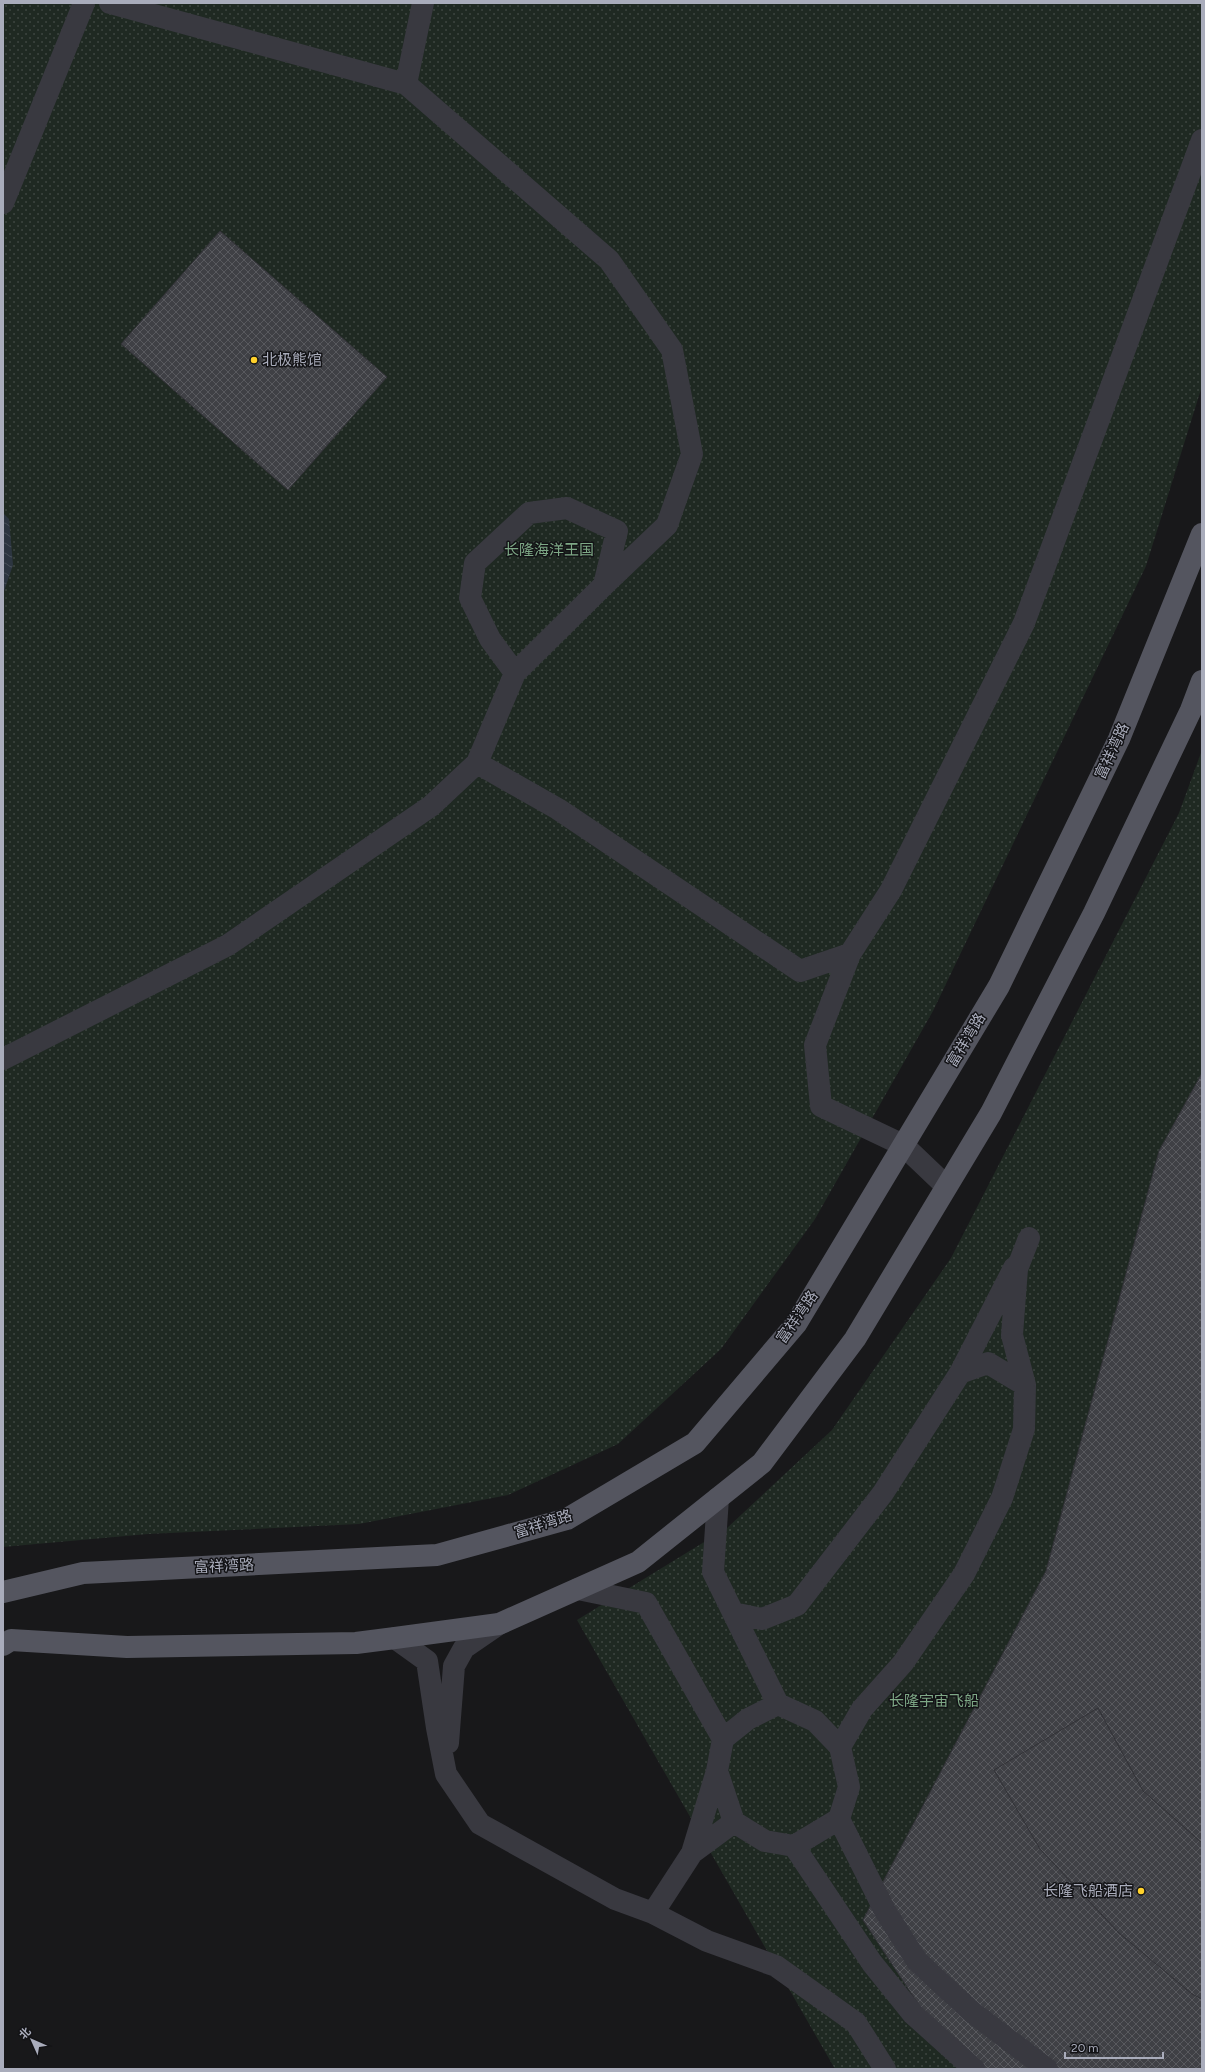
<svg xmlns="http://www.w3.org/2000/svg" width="1205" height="2072" viewBox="0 0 1205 2072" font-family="Figtree,'Noto Sans SC',sans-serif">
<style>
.park{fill:url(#park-dots)}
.water{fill:url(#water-waves)}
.building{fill:url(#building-cross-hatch);stroke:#323237}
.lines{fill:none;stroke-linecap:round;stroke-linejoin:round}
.minor{stroke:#393940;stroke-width:22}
.major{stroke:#54555f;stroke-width:22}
.poi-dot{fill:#ffd12b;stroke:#131316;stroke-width:1.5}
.labels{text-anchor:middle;stroke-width:3;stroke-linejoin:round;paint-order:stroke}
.poi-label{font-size:15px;fill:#a9acbb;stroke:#131316;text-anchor:start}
.park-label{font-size:15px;fill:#7ea886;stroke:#131316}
.street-label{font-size:15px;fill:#a9acbb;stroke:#131316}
</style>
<defs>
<pattern id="park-dots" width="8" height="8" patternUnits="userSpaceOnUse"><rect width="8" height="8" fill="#1f2922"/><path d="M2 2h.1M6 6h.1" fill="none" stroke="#3d4540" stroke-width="1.8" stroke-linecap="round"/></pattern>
<pattern id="water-waves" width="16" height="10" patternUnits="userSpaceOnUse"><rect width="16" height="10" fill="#2c3540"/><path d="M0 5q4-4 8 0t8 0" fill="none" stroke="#48505a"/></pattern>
<pattern id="building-cross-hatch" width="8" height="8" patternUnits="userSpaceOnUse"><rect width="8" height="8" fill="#3f4045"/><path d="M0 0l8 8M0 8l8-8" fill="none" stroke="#58595e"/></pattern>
</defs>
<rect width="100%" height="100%" fill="#18181a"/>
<path class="park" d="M3 3H1202V386L1146 566 933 1011 815 1219 721 1349 618 1444 508 1495 359 1524 148 1534 3 1547Z
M1202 750V2069H835L577 1620 727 1528 832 1430 951 1258 1179 813Z"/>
<path class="water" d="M3 513 9 519 13 565 3 594Z"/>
<path class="building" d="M220 231 387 377 288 490 121 344Z
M1202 1073V2069H961L863 1920 1046 1571 1159 1151Z
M1098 1708 1143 1791 1202 1843V1999L1192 1994 1119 1933 1040 1849 994 1770Z"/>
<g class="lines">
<path class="minor" d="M110 3 406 84
M423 3 406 84 609 260 672 350 692 454 667 525 604 585 515 673 490 639 470 598 475 563 529 513 567 508 617 531 604 585
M3 203 84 3
M477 763 515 673
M850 954 815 1045 821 1106 903 1145 946 1186
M3 1059 228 945 431 806 477 763 558 809 800 971 850 954 891 890 1024 623 1202 140
M960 1373 1014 1268
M1025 1385 1012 1335 1017 1269 1029 1238
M718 1498 713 1572 778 1704
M578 1589 646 1603 723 1739 717 1771 734 1822 765 1841 794 1846 839 1819 849 1787 840 1747 815 1721 778 1704 748 1719 723 1739
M733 1613 762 1619 797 1605 883 1493 960 1373 988 1363 1025 1385 1024 1429 1002 1498 964 1574 903 1663 862 1709 840 1747
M395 1638 427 1661 437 1728 446 1774 480 1824 615 1899 653 1913 707 1941 776 1966 856 2023 885 2069
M448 1743 454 1666 464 1648 499 1624
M839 1819 885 1911 917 1961 972 2012 1047 2069
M794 1846 872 1963 913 2014 974 2069
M692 1853 734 1822
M653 1913 692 1853 717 1771"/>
<path class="major" d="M3 1592 83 1573 437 1555 567 1519 695 1443 796 1324 999 986 1119 739 1202 534
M3 1645 11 1640 127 1647 356 1643 395 1638 499 1624 638 1562 762 1463 855 1339 991 1113 1094 913 1191 710 1202 681"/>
</g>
<g class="poi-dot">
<circle cx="254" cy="360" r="4"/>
<circle cx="1141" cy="1891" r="4"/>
</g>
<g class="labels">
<g class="poi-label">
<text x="262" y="365">北极熊馆</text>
<text x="1133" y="1896" text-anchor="end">长隆飞船酒店</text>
</g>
<g class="park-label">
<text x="549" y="555">长隆海洋王国</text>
<text x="934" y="1706">长隆宇宙飞船</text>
</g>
<g class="street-label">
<text transform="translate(1112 751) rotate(-65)" y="5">富祥湾路</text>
<text transform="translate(966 1040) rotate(-59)" y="5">富祥湾路</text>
<text transform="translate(797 1317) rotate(-55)" y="5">富祥湾路</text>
<text transform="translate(543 1524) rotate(-18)" y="5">富祥湾路</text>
<text transform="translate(224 1566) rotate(-3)" y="5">富祥湾路</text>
</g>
</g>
<rect width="1205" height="2072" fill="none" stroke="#a9acbb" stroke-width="8"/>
<g transform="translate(32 2040) rotate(315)" stroke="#131316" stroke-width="3" paint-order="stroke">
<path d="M0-3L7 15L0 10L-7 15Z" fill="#a9acbb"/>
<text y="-6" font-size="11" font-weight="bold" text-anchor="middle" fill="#a9acbb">北</text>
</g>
<path d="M1065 2052v6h98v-6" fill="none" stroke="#a9acbb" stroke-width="2"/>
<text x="1071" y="2052" font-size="12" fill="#a9acbb" stroke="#131316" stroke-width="3" paint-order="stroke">20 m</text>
</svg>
